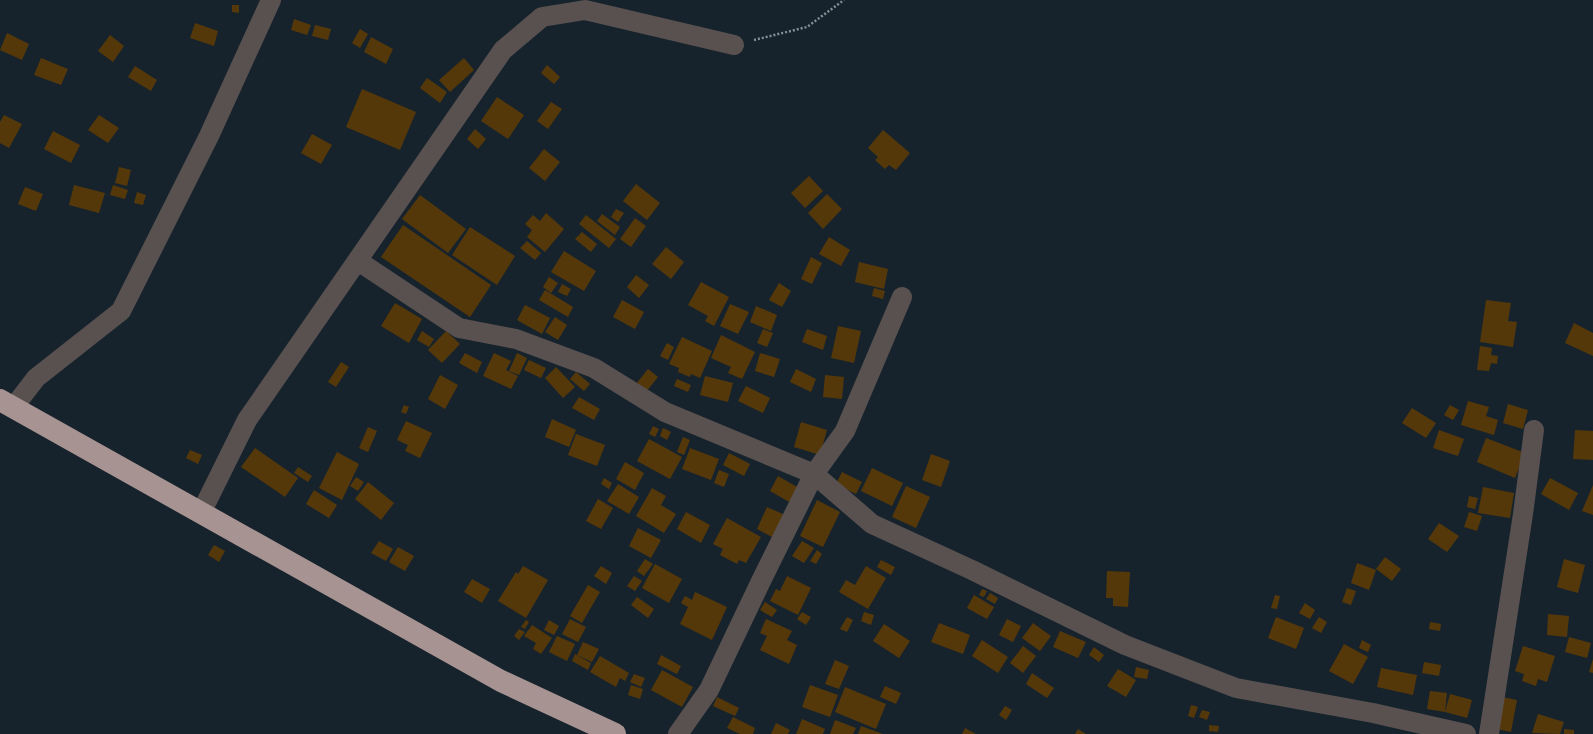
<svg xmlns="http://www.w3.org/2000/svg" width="1593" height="734" viewBox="0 0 1593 734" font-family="Barlow,sans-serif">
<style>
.building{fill:#55380a}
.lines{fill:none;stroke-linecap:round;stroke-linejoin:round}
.path{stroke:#869097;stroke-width:2.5;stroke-dasharray:2 2;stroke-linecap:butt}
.street{stroke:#595150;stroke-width:20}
.highway{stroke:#a79391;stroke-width:22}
</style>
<rect width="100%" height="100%" fill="#17232c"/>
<path class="building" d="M232 5H239V13L232 12Z
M294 19 311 25 307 35 291 30Z
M195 23 218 31 214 46 190 38Z
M315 25 331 29 328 40 312 36Z
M360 29 368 34 360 48 352 43Z
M7 33 29 44 22 60 0 50Z
M110 35 124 46 113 62 98 51Z
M371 37 393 49 386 64 364 52Z
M41 58 68 69 61 85 34 75Z
M464 58 474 70 450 92 439 80Z
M547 65 560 77 554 84 541 73Z
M135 66 157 80 151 91 128 77Z
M427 78 447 92 440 103 420 88Z
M362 89 416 112 400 150 346 127Z
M497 97 524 115 508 139 481 121Z
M551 102 562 109 548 129 537 121Z
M4 115 22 124 9 148 0 143V122Z
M99 115 119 128 108 143 88 130Z
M475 129 486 139 478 149 467 139Z
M883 130 910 153 896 170 889 165 885 169 875 160 878 157 868 148Z
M53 131 80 145 71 163 44 149Z
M312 134 332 145 321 164 301 153Z
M544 149 560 162 545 181 529 168Z
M119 167 131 170 127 186 115 183Z
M809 176 823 191 805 208 791 193Z
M636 184 660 203 647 220 623 201Z
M74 185 105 193 99 213 69 205Z
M113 185 128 190 125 199 110 195Z
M25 187 43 194 36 211 18 204Z
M137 192 146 195 143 205 134 203Z
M827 194 842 209 823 229 808 213Z
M420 195 466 229 448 253 402 219Z
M616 209 624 213 618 222 611 217Z
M546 213 564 229 545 252 527 237 532 230 525 224 533 215 540 221Z
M602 214 620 227 615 235 597 221Z
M586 215 616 239 609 248 579 224Z
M635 218 646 226 631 247 620 239Z
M403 225 491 285 470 317 381 257Z
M470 227 515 256 497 285 452 255Z
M582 232 597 244 591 252 575 239Z
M829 237 850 250 841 266 819 254Z
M527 241 541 253 535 260 520 248Z
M666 247 684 262 671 279 652 264Z
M564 251 596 271 584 291 551 272Z
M811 257 822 263 812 284 801 279Z
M859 262 888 269 884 289 855 282Z
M636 275 649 285 639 298 627 287Z
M549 277 558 283 551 293 543 287Z
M701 282 729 297 714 326 705 321 708 316 688 305Z
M779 283 791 291 782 307 769 300Z
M562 284 571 289 567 296 558 292Z
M874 288 885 291 883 299 872 296Z
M545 290 573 307 568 317 539 300Z
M622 300 644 312 635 329 613 317Z
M1486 300 1511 303 1508 321 1517 322 1513 347 1480 342Z
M395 303 422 319 409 343 381 326Z
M730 304 749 312 738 334 720 326Z
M525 305 550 318 542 334 517 320Z
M756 306 777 315 771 331 750 322Z
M555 317 567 325 558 340 545 332Z
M1574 323 1593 333V356L1565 343Z
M838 326 861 331 854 363 831 358Z
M763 329 773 333 767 347 757 343Z
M807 329 827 336 823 350 802 342Z
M422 331 434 339 429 347 417 340Z
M446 331 460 344 442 363 428 350Z
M721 335 755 352 742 379 728 373 731 367 711 358Z
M682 337 712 351 700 378 691 374 690 377 678 372 679 368 669 364Z
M667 343 674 347 668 360 660 356Z
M1480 346 1492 348 1491 355 1498 356 1497 364 1491 363 1489 371 1477 370Z
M465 353 482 362 477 373 459 363Z
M494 353 511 361 506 370 518 376 511 389 483 376Z
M517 353 527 358 519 375 509 371Z
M760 353 780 359 774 377 755 371Z
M529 360 546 368 541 378 524 370Z
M341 362 349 367 336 387 328 382Z
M556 367 575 387 563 398 545 378Z
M648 369 658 377 646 392 636 384Z
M796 369 816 379 811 392 790 382Z
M576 372 590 384 584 391 570 379Z
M440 375 458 385 445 409 428 399Z
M825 375 844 377 842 399 823 397Z
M705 376 733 383 728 402 700 395Z
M677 379 691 385 688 392 674 386Z
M746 386 770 398 763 413 738 401Z
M579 397 600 409 594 420 572 408Z
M1468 401 1489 407 1486 416 1498 420 1494 435 1461 425Z
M1508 404 1528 410 1523 429 1503 423Z
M404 405 409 407 406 414 401 412Z
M1450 405 1459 410 1453 420 1444 415Z
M1412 408 1436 423 1426 438 1402 423Z
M552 419 576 430 569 447 545 437Z
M406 421 432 433 420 458 405 451 408 445 397 440Z
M801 422 827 430 820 455 794 447Z
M653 426 659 429 655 437 649 434Z
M368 427 377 431 368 452 359 448Z
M663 428 671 432 667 440 660 436Z
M1439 430 1464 439 1458 456 1433 448Z
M1575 430 1593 431V460L1573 459Z
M576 434 605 445 597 466 568 455Z
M683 437 690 440 684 455 677 452Z
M1486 438 1525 453 1515 478 1477 462Z
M649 439 682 457 670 479 637 461Z
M255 448 298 478 285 497 241 467Z
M690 448 719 459 711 480 682 469Z
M190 450 202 455 198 464 186 458Z
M337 452 359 464 342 500 319 488Z
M729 453 750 464 744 476 723 465Z
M931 454 950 461 941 487 922 480Z
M625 462 644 473 635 490 616 479Z
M298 467 312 476 308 482 294 473Z
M872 468 903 483 892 506 861 491Z
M719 470 729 474 724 487 714 483Z
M842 472 862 482 856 494 836 484Z
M778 476 799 488 791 503 770 491Z
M356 477 364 482 358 491 350 486Z
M604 478 612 483 609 489 601 484Z
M1550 478 1578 493 1569 510 1541 494Z
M368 482 394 503 381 520 355 499Z
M618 484 639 497 629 514 607 501Z
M1593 485V515L1582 511Z
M906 486 930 497 916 528 892 517Z
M1483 487 1514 493 1510 518 1478 513Z
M652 488 666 496 661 505 676 514 664 533 636 516Z
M314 490 337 505 329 518 306 504Z
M1469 496 1478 498 1475 509 1467 507Z
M598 499 613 508 601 529 586 521Z
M817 500 840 512 823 547 800 536Z
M767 507 785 515 774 538 757 529Z
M686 512 710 525 701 543 677 529Z
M1469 512 1482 516 1477 531 1464 527Z
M727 518 761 537 746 563 739 560 737 564 720 555 723 549 713 544Z
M1439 523 1459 536 1447 552 1428 539Z
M638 528 661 540 651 558 629 546Z
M379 541 393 549 386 561 371 553Z
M802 541 814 548 804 563 792 556Z
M214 545 225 551 219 562 208 555Z
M398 547 414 556 405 571 389 562Z
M817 550 822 554 816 564 810 561Z
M1385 557 1401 569 1392 581 1376 569Z
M645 559 653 564 644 576 637 571Z
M1564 559 1585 565 1578 593 1557 587Z
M881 560 895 567 891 575 877 567Z
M1357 563 1376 570 1369 590 1351 583Z
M655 564 682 579 669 603 642 588Z
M523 566 548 580 526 618 498 601 516 572 518 574Z
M601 566 612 573 606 584 594 576Z
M866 566 886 578 868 609 839 592 846 580 855 585Z
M1107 571 1130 572 1128 607 1113 606V598H1106Z
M634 576 642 581 635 591 627 586Z
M787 576 811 588 798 615 770 601 776 589 780 591Z
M472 579 490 589 482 603 464 592Z
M588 585 600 592 582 623 570 616Z
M1347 588 1356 591 1351 605 1342 602Z
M982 589 987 591 984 597 979 595Z
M695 592 727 607 712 640 680 624 688 607 681 603 685 596 692 600Z
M990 593 998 598 995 604 986 599Z
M974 595 994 607 987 619 967 608Z
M1275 595 1280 596 1277 609 1271 608Z
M637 597 654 609 648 618 631 605Z
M765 602 777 610 772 617 760 610Z
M1305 603 1315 610 1310 619 1299 613Z
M802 612 811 617 806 625 797 619Z
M864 612 874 615 871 625 861 621Z
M1548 614 1569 616 1567 637 1547 635Z
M847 617 853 620 847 632 840 629Z
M1276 617 1304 628 1296 649 1268 638Z
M1319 617 1327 622 1321 633 1312 628Z
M570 619 586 627 578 642 562 634Z
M766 619 792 631 787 640 797 645 789 664 760 650 767 636 760 633Z
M1007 619 1021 626 1013 642 999 635Z
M526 620 529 622 525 629 521 627Z
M549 620 559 626 554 635 544 630Z
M1430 622 1441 624 1440 631 1429 629Z
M939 623 970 635 963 654 931 642Z
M1033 623 1051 636 1040 651 1022 638Z
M884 624 910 641 899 658 873 641Z
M532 625 552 638 541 654 533 649 536 643 524 636Z
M519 629 525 632 519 640 514 636Z
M1060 631 1086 642 1078 658 1053 647Z
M557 636 575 644 567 661 549 652Z
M1569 637 1591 643 1587 658 1565 652Z
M982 640 1008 657 998 673 972 656Z
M1362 640 1371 645 1368 652 1359 648Z
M583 642 599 649 592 662 577 655Z
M1344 644 1368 657 1353 684 1329 671Z
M1023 646 1036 656 1023 673 1010 663Z
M1523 646 1555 656 1547 682 1538 679 1536 686 1522 681 1524 674 1515 671Z
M1094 647 1104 655 1099 662 1089 655Z
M575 654 591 663 588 670 572 661Z
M661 655 681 666 677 674 657 664Z
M600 656 629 673 625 681 620 678 616 687 590 672Z
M1593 659V673L1589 672Z
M835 660 849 666 839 689 825 684Z
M1424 662 1441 665 1439 676 1422 673Z
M1136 667 1149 670 1147 679 1134 677Z
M1381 668 1417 675 1413 695 1377 687Z
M1118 669 1136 680 1126 697 1107 686Z
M662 670 693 687 682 707 651 690Z
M1032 673 1054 688 1047 698 1026 684Z
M634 674 645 678 641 687 630 682Z
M631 685 643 689 640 699 628 695Z
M810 685 838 695 830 717 802 707Z
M885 686 901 693 896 704 880 697Z
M845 687 886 704 876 729 835 712Z
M1430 691 1447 693 1445 712 1427 709Z
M1450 694 1472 700 1467 718 1445 712Z
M717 697 739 708 735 716 713 706Z
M1502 697 1517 700 1511 732 1497 729Z
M1191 705 1198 707 1194 718 1188 716Z
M1005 706 1012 710 1006 720 999 715Z
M1202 710 1210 712 1207 720 1199 717Z
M1538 714 1564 722 1560 734 1532 733Z
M733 717 755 728 753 734H740L727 728Z
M802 719 825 729 823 734H796Z
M835 720 856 728 853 734H830Z
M776 723 790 730 788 734H771Z
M1209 725 1219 726 1218 732 1209 731Z
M861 726 883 734H858Z
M965 728 976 734H962Z
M1078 729 1086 734H1075Z
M1564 729 1574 730V734H1564Z"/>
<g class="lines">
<path class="path" d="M754 40 807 27 844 0"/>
<path class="street" d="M358 261 459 328 516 339 594 368 665 412 814 474 872 524 972 570 1125 645 1236 688 1373 713 1466 734
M13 408 36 378 121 311 209 136 271 0
M201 513 247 420 503 50 542 17 585 10 734 45
M678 734 709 690 762 579 814 474 845 431 902 297
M1489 734 1523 514 1534 430"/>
<path class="highway" d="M0 400 501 681 615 734"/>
</g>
</svg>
